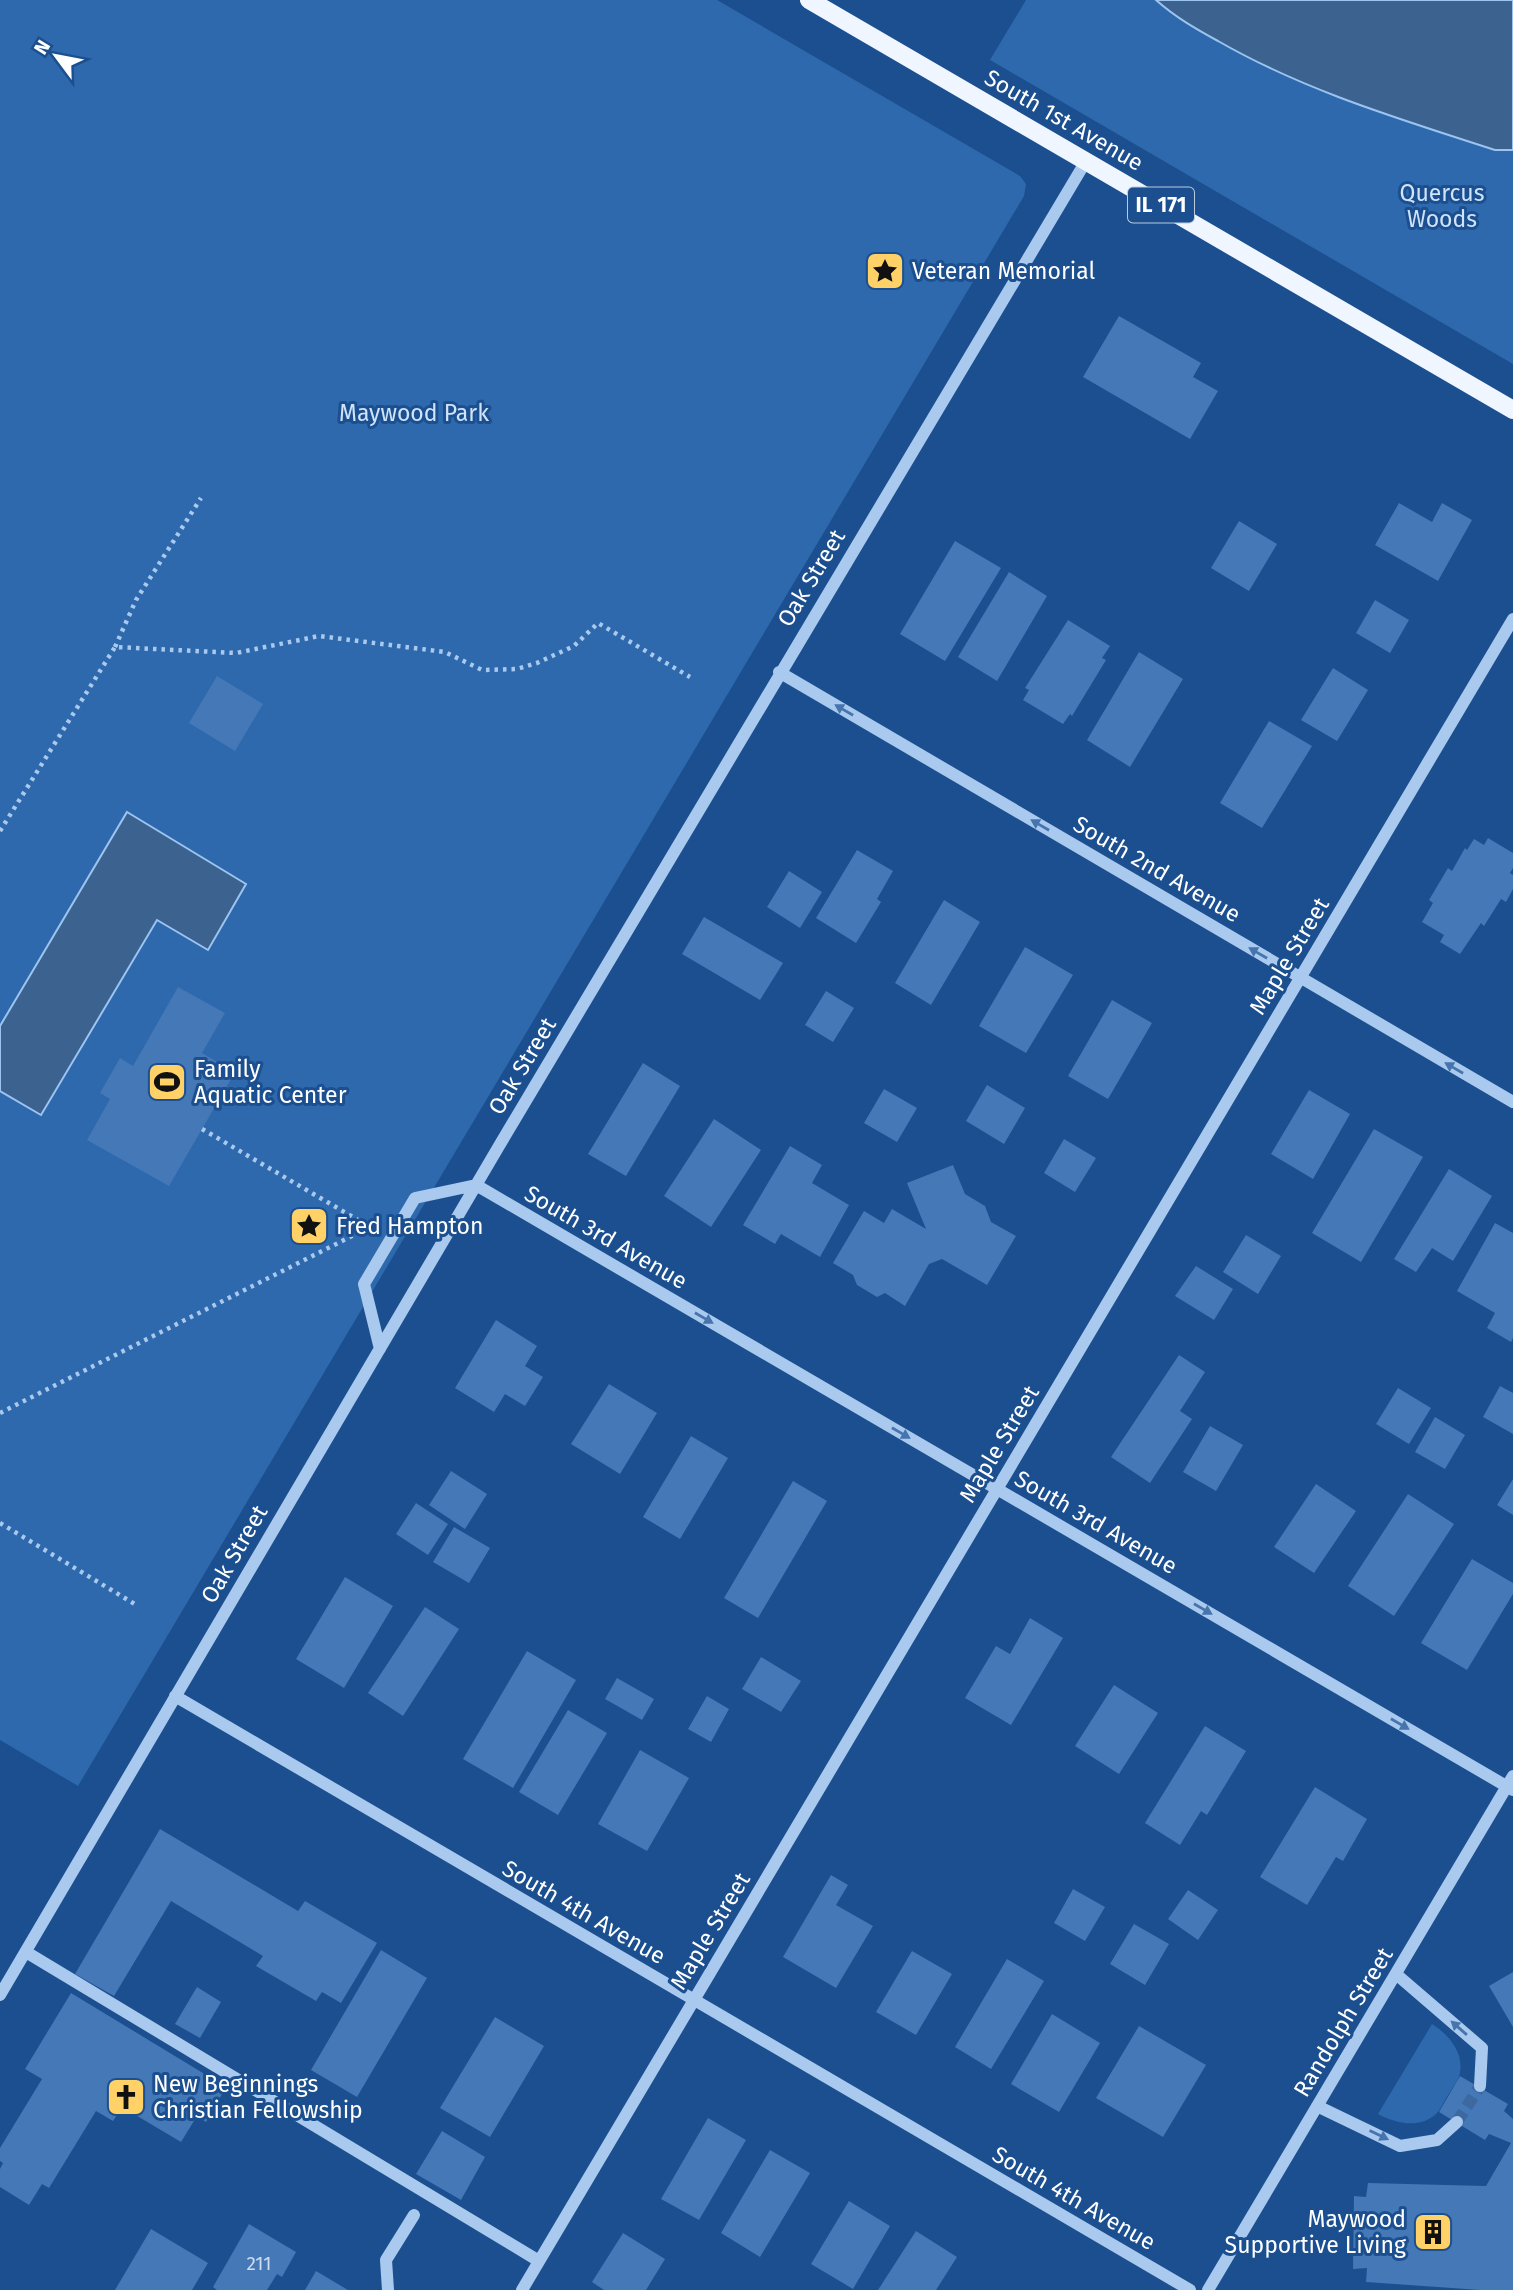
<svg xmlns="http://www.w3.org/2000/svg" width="1513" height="2290" viewBox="0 0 1513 2290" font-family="'Fira Sans',sans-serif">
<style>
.green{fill:#2e69ad}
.water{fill:#3c6290;stroke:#9cc4f0;stroke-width:2}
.building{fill:#4478b7}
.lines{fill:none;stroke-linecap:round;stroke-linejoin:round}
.minor-tunnel{stroke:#3d69a0;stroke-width:12;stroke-dasharray:12 6;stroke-linecap:butt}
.path{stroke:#a9c9ee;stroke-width:4.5;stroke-dasharray:3.5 5;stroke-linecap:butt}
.minor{stroke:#a9c9ee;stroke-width:12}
.major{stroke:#f0f6ff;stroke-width:18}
.oneway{fill:#4674ac}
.labels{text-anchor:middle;stroke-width:6;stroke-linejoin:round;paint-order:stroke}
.number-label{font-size:19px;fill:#d0dded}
.shield{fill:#1b4f8f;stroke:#bbcadd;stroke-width:2}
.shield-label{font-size:21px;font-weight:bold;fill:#fff}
.street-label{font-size:23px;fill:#fff;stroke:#1b4f8f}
.park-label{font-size:23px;fill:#cfe3fa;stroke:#1b4f8f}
.poi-label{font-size:23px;fill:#fff;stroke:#1b4f8f;text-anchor:start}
</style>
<rect width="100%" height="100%" fill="#1b4f8f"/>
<path class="green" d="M0 0H717L1020 176 1026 184 1024 196 78 1786 0 1740Z
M1026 0H1156C1175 17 1196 29 1218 41 1305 91 1400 119 1495 150H1513V364L990 60Z
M1432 2024C1448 2034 1464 2052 1460 2073 1459 2079 1453 2087 1450 2092 1445 2099 1441 2110 1435 2115 1418 2129 1395 2123 1378 2114Z"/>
<path class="water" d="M1156 0H1513V150H1495C1400 119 1305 91 1218 41 1196 29 1175 17 1156 0Z
M127 812 246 884 208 950 157 920 41 1115 0 1091V1026Z"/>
<path class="building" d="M1119 316 1201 363 1193 377 1218 391 1190 439 1083 377Z
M1399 503 1432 522 1442 503 1472 520 1438 581 1375 545Z
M1239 521 1277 544 1249 591 1211 568Z
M955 541 1001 568 945 661 900 634Z
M1009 572 1047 596 997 681 958 657Z
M1375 600 1409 620 1390 653 1356 633Z
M1068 620 1110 646 1102 658 1106 660 1072 716 1070 714 1063 724 1023 700 1029 690 1025 688Z
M1139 652 1183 679 1130 767 1087 740Z
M1333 668 1368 690 1337 741 1301 720Z
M217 676 263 704 235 751 189 723Z
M1269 721 1312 746 1262 828 1220 803Z
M1488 838 1513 853V868L1510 873 1513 875V889L1506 902 1501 899 1484 926 1481 923 1460 954 1440 942 1444 935 1422 922 1433 903 1429 900 1448 868 1452 871 1465 848 1467 850 1474 839 1484 845Z
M857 850 893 871 877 899 881 902 856 943 816 918Z
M789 871 822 892 800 928 767 907Z
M944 900 980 922 931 1005 895 983Z
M704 917 783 963 760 1000 682 954Z
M1025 947 1073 975 1026 1053 979 1026Z
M178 987 225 1013 202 1053 235 1072 169 1186 87 1140 110 1099 100 1093 120 1058 133 1066Z
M826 991 854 1008 833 1042 805 1025Z
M1112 1000 1152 1023 1108 1099 1068 1076Z
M643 1063 680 1086 626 1176 588 1154Z
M987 1085 1025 1108 1004 1144 966 1121Z
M884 1089 917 1108 897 1142 864 1123Z
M1309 1090 1350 1114 1313 1179 1271 1154Z
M714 1119 761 1150 711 1227 664 1196Z
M1374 1129 1423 1157 1361 1262 1312 1233Z
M1064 1139 1096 1158 1075 1192 1044 1173Z
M790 1146 822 1165 812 1183 849 1205 820 1257 781 1234 775 1244 743 1225Z
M953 1165 965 1194 985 1206 991 1222 1016 1236 987 1285 942 1259 929 1264 905 1306 885 1293 877 1297 857 1285 853 1275 833 1263 864 1211 884 1223 892 1209 926 1229 907 1183Z
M1449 1169 1492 1196 1453 1261 1432 1248 1416 1272 1394 1259Z
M1495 1223 1513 1233V1338L1511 1342 1487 1328 1495 1313 1457 1291Z
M1246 1235 1281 1256 1258 1294 1223 1272Z
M1196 1266 1233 1289 1214 1320 1175 1296Z
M496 1320 537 1346 525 1366 543 1377 525 1406 505 1394 494 1412 455 1388Z
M1179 1355 1205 1372 1180 1411 1192 1419 1150 1483 1111 1457Z
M609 1384 657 1413 620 1474 571 1444Z
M1500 1386 1513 1393V1434L1483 1417Z
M1398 1388 1431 1408 1409 1444 1376 1424Z
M1435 1417 1465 1435 1445 1469 1415 1452Z
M1210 1426 1243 1445 1216 1491 1183 1472Z
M691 1436 728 1458 680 1539 643 1517Z
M451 1471 487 1494 465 1529 429 1505Z
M1513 1479V1515L1497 1505Z
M793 1481 827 1501 758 1618 724 1598Z
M1316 1484 1356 1511 1314 1573 1274 1547Z
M1408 1494 1454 1524 1394 1616 1348 1586Z
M416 1503 448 1524 428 1555 396 1534Z
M454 1527 490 1548 469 1583 433 1562Z
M1472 1559 1513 1583V1594L1467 1670 1421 1643Z
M345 1577 393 1606 344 1688 296 1659Z
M425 1607 459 1629 403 1716 368 1693Z
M1030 1618 1063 1638 1011 1725 965 1698 996 1646 1010 1654Z
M527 1651 576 1680 513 1788 463 1759Z
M761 1657 801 1681 781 1712 742 1689Z
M617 1678 654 1699 642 1720 605 1699Z
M1114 1685 1158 1713 1119 1774 1075 1746Z
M707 1696 729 1709 711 1742 688 1729Z
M568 1710 607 1733 558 1815 519 1792Z
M1205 1726 1246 1751 1207 1815 1201 1811 1180 1845 1145 1823Z
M640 1750 689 1778 647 1851 598 1824Z
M1315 1787 1367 1819 1343 1861 1336 1857 1307 1905 1260 1877Z
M160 1829 298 1911 305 1901 377 1943 341 2003 322 1992 316 2001 256 1966 263 1956 171 1901 114 1996 75 1974Z
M831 1875 848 1885 836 1905 873 1926 836 1988 783 1957Z
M1073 1889 1105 1907 1085 1941 1054 1923Z
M1188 1890 1218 1910 1198 1940 1168 1919Z
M1134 1924 1169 1944 1145 1985 1110 1964Z
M381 1950 427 1978 357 2097 311 2070Z
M912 1951 952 1974 916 2035 876 2012Z
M1007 1959 1044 1981 991 2069 955 2047Z
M1513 1972V2027L1489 1986Z
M197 1987 221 2002 200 2038 175 2024Z
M71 1993 226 2087 206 2122 197 2116 181 2142 122 2107 113 2121 96 2111 49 2188 42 2184 29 2205 0 2187V2169L3 2163 0 2161V2148L42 2079 25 2069Z
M1052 2014 1100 2043 1059 2112 1011 2084Z
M495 2017 544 2046 490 2137 440 2108Z
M1139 2026 1206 2065 1163 2137 1096 2098Z
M1460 2076 1508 2104 1504 2111 1513 2119V2290H1480L1366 2282 1367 2268 1353 2269 1354 2196 1366 2197 1368 2183 1486 2186 1511 2143 1489 2134 1485 2140 1439 2112Z
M708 2118 746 2140 699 2220 661 2199Z
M442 2131 485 2157 461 2200 416 2174Z
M770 2150 810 2173 760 2257 721 2233Z
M849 2201 890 2226 853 2289 811 2264Z
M249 2224 296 2252 282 2277 277 2274 267 2290H217L213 2287Z
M151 2229 208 2263 192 2290H115Z
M916 2231 957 2257 936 2290H878Z
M623 2233 665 2259 646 2290H604L592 2282Z
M316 2271 348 2290H305Z"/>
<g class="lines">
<path class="minor-tunnel" d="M1457 2122 1480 2086"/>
<path class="path" d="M115 647 136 600 201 498
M0 831 115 647 236 653 319 636 445 652 482 670 517 669 537 663 574 646 598 623 690 677
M202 1129 365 1224
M0 1413 360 1232
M0 1523 138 1606"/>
<path class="minor" d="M779 672 1513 1102
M380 1349 364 1284 415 1198 476 1185 1513 1790
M175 1696 1190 2290
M26 1952 539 2261
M1396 1974 1482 2048 1480 2086
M0 1995 499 1146 1086 161
M1317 2106 1400 2146 1437 2140 1457 2122
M388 2290 386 2260 414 2215
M522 2290 1513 619
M1208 2290 1513 1776"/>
<path class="major" d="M809 0 1513 410"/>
</g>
<defs><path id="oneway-solid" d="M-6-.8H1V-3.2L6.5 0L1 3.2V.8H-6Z" transform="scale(1.75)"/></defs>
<g class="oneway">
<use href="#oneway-solid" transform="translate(844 710) rotate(-150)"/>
<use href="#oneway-solid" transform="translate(1040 825) rotate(-150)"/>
<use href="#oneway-solid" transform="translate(1258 953) rotate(-150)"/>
<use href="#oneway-solid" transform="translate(1454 1068) rotate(-150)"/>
<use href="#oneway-solid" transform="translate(704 1318) rotate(30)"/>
<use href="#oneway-solid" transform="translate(901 1433) rotate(30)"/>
<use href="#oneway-solid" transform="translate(1203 1609) rotate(30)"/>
<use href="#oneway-solid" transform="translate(1400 1724) rotate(30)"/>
<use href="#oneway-solid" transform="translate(1459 2028) rotate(-139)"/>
<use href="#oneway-solid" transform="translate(1379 2135) rotate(26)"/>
</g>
<defs>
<g id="sight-square" transform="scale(2.0125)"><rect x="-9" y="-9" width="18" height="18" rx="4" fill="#ffd166" stroke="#1b4f8f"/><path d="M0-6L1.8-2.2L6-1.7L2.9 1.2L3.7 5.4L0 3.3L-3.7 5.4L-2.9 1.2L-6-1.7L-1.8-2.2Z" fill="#111"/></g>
<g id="stadium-square" transform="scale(2.0125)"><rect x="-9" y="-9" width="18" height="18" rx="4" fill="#ffd166" stroke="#1b4f8f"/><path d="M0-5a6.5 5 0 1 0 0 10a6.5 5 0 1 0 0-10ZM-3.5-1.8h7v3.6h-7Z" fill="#111"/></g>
<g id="church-square" transform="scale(2.0125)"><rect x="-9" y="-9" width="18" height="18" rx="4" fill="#ffd166" stroke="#1b4f8f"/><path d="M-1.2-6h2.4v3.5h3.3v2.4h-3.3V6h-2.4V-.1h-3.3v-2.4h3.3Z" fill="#111"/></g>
<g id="building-square" transform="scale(2.0125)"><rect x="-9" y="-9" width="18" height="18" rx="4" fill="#ffd166" stroke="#1b4f8f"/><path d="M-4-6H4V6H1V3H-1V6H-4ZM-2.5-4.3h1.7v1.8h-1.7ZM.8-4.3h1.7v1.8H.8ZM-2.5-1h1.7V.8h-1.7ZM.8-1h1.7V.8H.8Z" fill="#111"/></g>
</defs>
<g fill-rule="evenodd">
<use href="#sight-square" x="885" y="271"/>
<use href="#stadium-square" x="167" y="1082"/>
<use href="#sight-square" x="309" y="1226"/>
<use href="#church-square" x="126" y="2097"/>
<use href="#building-square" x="1433" y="2232"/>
</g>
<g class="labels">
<g class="number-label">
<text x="259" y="2270">211</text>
</g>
<rect class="shield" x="1128" y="187.5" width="66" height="35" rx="5"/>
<g class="shield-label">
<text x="1161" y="212">IL 171</text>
</g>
<g class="street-label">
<text transform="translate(1064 120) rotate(30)" y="8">South 1st Avenue</text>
<text transform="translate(811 578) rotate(-59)" y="8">Oak Street</text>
<text transform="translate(1157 869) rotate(30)" y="8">South 2nd Avenue</text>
<text transform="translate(1289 956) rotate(-59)" y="8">Maple Street</text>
<text transform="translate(522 1066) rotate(-59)" y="8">Oak Street</text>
<text transform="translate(606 1237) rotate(30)" y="8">South 3rd Avenue</text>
<text transform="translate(999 1444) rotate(-59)" y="8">Maple Street</text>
<text transform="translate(1096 1522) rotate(30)" y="8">South 3rd Avenue</text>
<text transform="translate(234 1554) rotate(-60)" y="8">Oak Street</text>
<text transform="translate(584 1912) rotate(30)" y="8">South 4th Avenue</text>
<text transform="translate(710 1931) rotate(-59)" y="8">Maple Street</text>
<text transform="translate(1343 2022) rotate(-59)" y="8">Randolph Street</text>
<text transform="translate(1074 2198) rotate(30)" y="8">South 4th Avenue</text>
</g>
<g class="park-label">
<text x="1442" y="201">Quercus<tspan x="1442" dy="26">Woods</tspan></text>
<text x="414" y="421">Maywood Park</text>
</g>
<g class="poi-label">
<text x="912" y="279">Veteran Memorial</text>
<text x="194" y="1077">Family<tspan x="194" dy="26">Aquatic Center</tspan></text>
<text x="336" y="1234">Fred Hampton</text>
<text x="153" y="2092">New Beginnings<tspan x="153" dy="26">Christian Fellowship</tspan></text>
<text x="1406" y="2227" text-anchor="end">Maywood<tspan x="1406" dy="26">Supportive Living</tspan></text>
</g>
</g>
<g transform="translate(56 56) rotate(302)" stroke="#1b4f8f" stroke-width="5" paint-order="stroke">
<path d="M0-5L12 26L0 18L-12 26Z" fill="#ffffff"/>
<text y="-10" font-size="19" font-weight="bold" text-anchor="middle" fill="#ffffff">N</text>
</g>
</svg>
